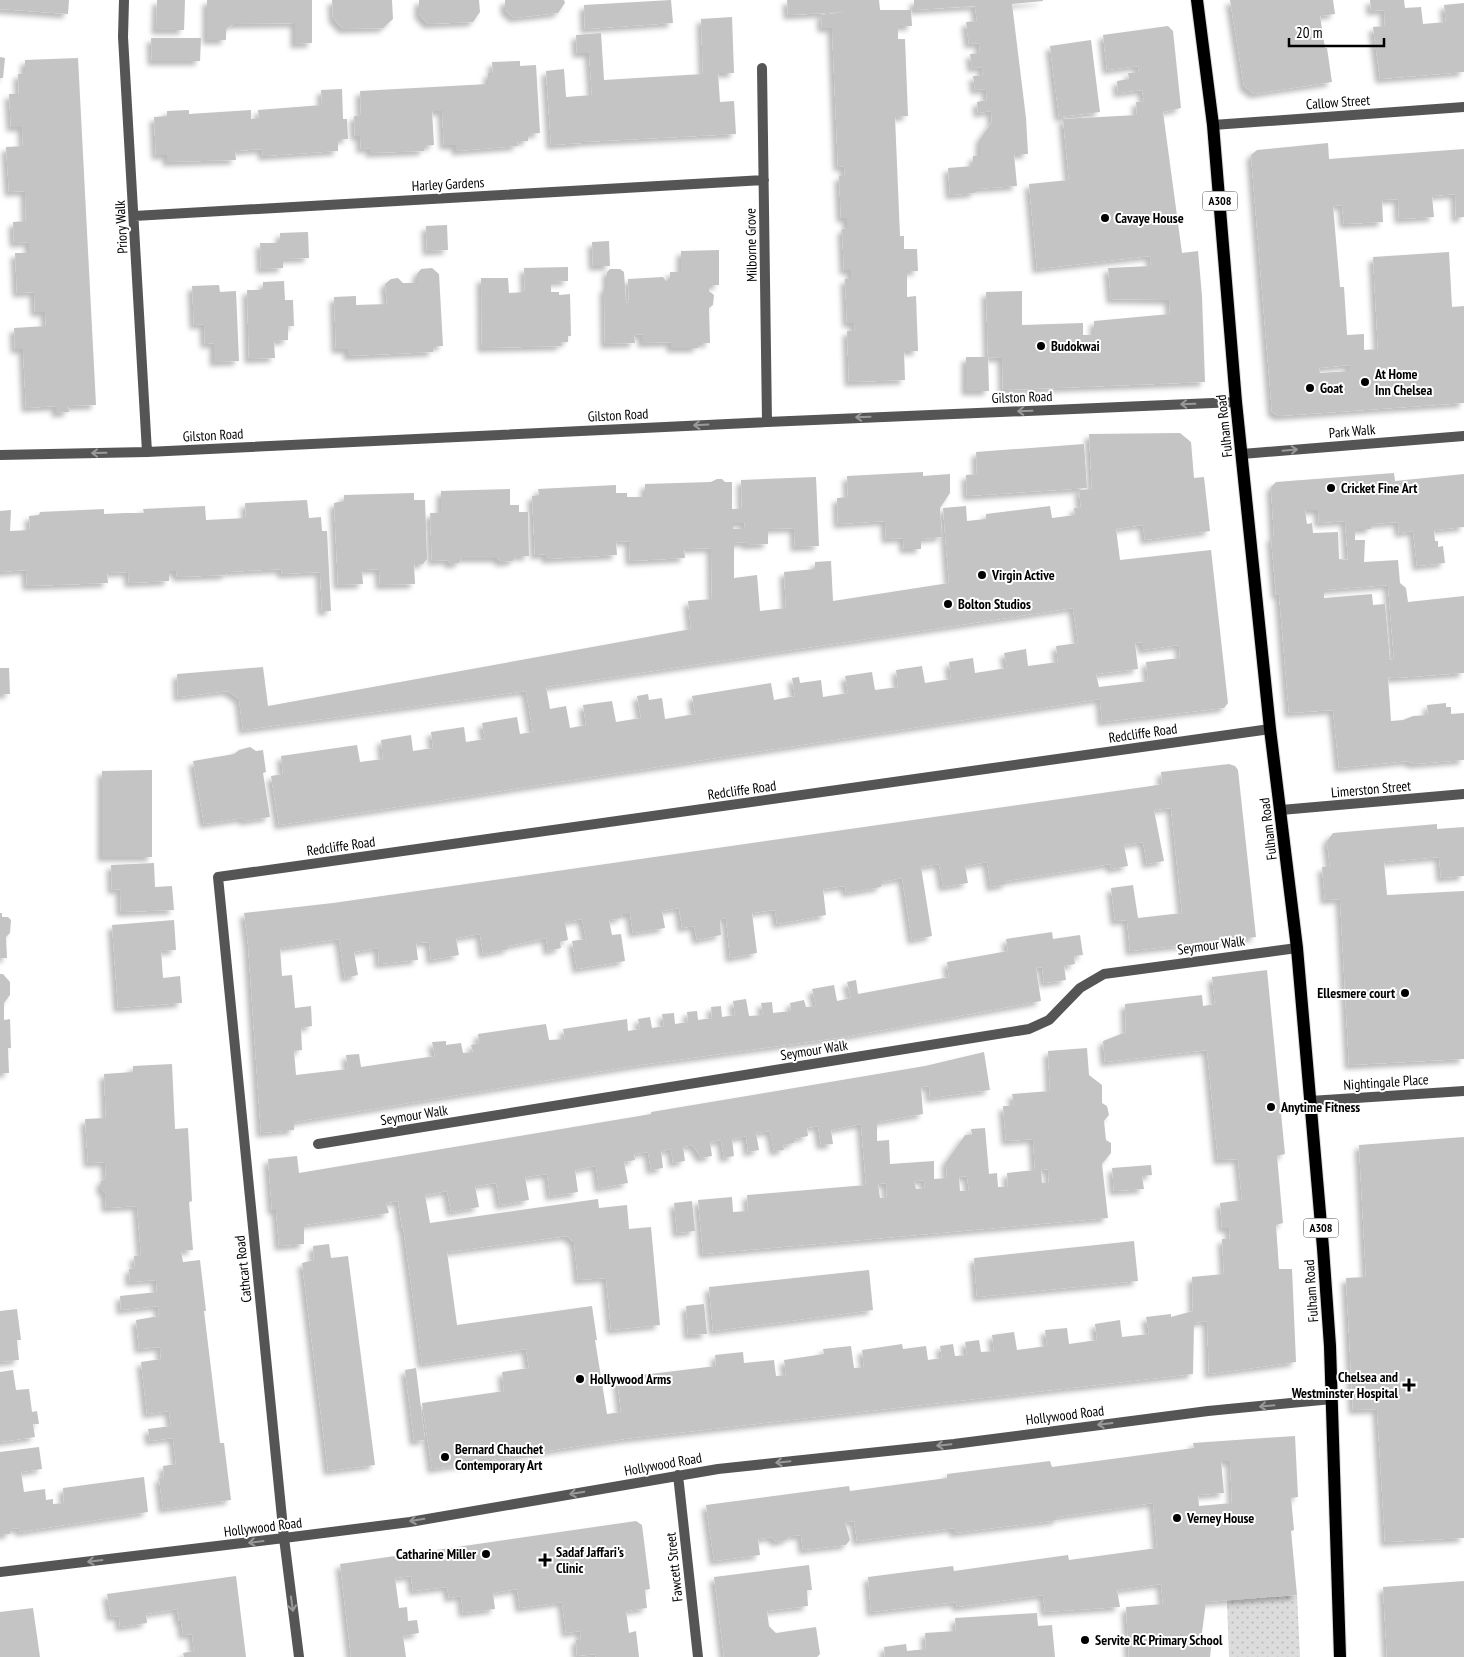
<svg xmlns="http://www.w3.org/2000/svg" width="1464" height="1657" viewBox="0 0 1464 1657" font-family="'PT Sans Narrow',sans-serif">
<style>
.green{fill:url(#green-dots)}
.building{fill:#c4c4c4;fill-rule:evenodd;filter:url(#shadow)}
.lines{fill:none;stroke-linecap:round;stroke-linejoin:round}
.primary-casing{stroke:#dbdbdb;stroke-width:14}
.street{stroke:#555;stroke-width:10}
.primary{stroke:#000;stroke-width:12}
.oneway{stroke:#999}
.poi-dot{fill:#000;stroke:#fff;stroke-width:2}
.labels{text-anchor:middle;stroke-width:4;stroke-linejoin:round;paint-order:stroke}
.shield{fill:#fff;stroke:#4c4c4c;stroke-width:1}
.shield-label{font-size:12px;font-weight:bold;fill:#000}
.street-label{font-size:14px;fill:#000;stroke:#fff}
.poi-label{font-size:14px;font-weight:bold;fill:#000;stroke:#fff;text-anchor:start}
</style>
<defs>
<pattern id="green-dots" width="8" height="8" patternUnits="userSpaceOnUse" patternTransform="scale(1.25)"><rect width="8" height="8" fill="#dcdcdc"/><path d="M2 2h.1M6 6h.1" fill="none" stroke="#bbb" stroke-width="1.8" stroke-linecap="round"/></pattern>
<filter id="shadow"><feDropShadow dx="-4.5" dy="4.5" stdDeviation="2.5" flood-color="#0004"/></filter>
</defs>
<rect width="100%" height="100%" fill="#fff"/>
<path class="green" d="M1297 1595 1300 1657H1229L1227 1600Z"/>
<path class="building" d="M0 0H69L68 14 0 9Z
M157 0H185L184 30H156Z
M207 0H312V43L295 44V23L233 24 226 29V40H207Z
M332 0H392L393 19 383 28 343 29 333 18Z
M419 0H479L480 12 473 22 428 24 419 14Z
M505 0H564L565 3 558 13 514 18 505 10Z
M671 0 673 23 585 29 584 5Z
M787 0H879L880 10H911L912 26H898V39H905L908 116 895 117 900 236H904V249H917L918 271H907V297L916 296 918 351H904L905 380 849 382 847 331H855L854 323H847L845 279H851V270H844L842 229 847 228V218H841L839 176H845L844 166 838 167 832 28H822L821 15 845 12 788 15Z
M914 0H1043V1L1012 4 1026 118 1028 154H1014L1017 186 975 189V193L950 195 948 168 973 166V156H980V139L992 122 991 111 978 113 977 102 987 100 986 89 975 90 973 76 983 75 982 67 972 68 970 54 980 53 979 43 969 44 966 22 977 21 975 6 914 10Z
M1230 0H1333L1335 14 1320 16 1325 48H1327L1332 82 1254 94 1244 86Z
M1370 0H1404L1405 8 1421 7 1423 24 1446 22 1444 5 1464 3V72L1380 79 1373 27 1385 26 1384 10 1371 11Z
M732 17 734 73H718L720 102 734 101 736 134 581 142V143L551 145 546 71 564 69 566 97 592 95 589 53H577L576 35 601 33 604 80 703 74 701 19Z
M1168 26 1173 31 1181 108 1163 112 1182 253 1198 251 1202 296 1205 382 1003 390 1002 358 988 357 989 391H966V357H988L986 292 1022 291V325L1083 323V335H1094V321L1170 314 1169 300 1111 299 1108 268 1151 266 1150 256 1037 269 1029 184 1069 180 1063 119 1137 115 1136 102 1144 101 1142 90 1118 93 1117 81 1129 79 1128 73 1139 72 1138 66 1107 70 1103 35Z
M151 38H201L200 61H152Z
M1091 40 1100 112 1059 117 1050 46Z
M0 57 5 58 3 78H0Z
M78 58 96 405 68 406 69 412 56 413V406L26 408 23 349H15L14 328 46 326 45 312H35L34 292 17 293 15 253H29V242L14 243 13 222 26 221 25 191 9 192 6 147 23 146 22 127H11L9 94H19L18 74H25V60Z
M520 61V66L536 65 540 133 528 134V141H517L518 146 456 151V145H444L442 111H432L434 145 424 146V151L370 153V148L361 149 360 136H355L354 116 361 115 360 91 488 84V73H493L492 62Z
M342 89 343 119H347L348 139H338V151L263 156 262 149 235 151 236 160 167 162V155H156L154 117 167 116V111L189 110V114L251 110V119L259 118 258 110 322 105 321 90Z
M1328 143 1329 159 1464 149V217L1456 218 1455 194 1432 196 1434 217 1399 219 1398 199 1382 200 1383 222 1344 224 1342 205 1333 206 1340 287H1344L1347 335 1364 334V350L1378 349 1373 257 1449 252 1452 307 1464 306V403L1279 416 1272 412 1251 155 1257 150ZM1349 365V371L1320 373 1319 368Z
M447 225 448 250 427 251 426 226Z
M308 232 309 258 283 259V268L261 269 260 243H280V233Z
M609 241 610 266H593L592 242Z
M719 250V285H709V291L714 295 713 305 709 308 710 343H698V348H671V342L642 343V334L634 335 635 343 605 344 604 288H607V272L610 269H620L624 272 626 303 629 302 628 279 663 277 666 281H670V272H681V251Z
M568 267V281L551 282V292H559V295L570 294 571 336H568V342H561L562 346 482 348 481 278H508L509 293 525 292 524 268Z
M432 268 439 274 443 346H433V352L348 356V349H336L334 297 356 296V305L387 304 385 284 391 279 398 278 403 283H417V274L421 269Z
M284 281 285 300H293L294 326H288V340L274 341 275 358 249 359 247 290H263V282Z
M219 285 220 292 236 291 239 361 214 362V343L205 344 204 324 194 325 192 286Z
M1180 433 1191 442 1194 478 1204 477 1210 531 1145 540 1143 525 1116 529 1120 560 1211 550 1228 703 1224 708 1102 722 1100 699 279 825 271 776 283 774 281 756 357 745 360 762 383 759 381 740 411 735 413 751 433 748 431 732 464 727 466 742 485 739 482 723 517 717 520 734 533 732 526 691 243 730 239 699 228 691 178 697 177 674 263 667 268 706 691 629 688 601 712 599 711 548 684 549 685 558 630 561 629 541 616 542 617 555 546 559V554L535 555 532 496 539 495 538 489 616 485V493H627V497H645V484L711 482 717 479H722L725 482H732V509H742L741 480 816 477 819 546 795 547 794 528 768 529V544L746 545V542L734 543V578L757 575 760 611 786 608 784 572 815 569V562L831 561 833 601 949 583 943 508 966 506 967 521 986 519V514L1050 506 1052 518 1075 515 1074 508 1081 507 1079 490 1092 489 1089 434ZM733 523H745L744 529H733ZM1073 608 1078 643 1056 646 1058 662 1028 666 1026 649 1004 653 1007 668 975 673 973 658 949 662 951 679 925 683 922 666 896 670 898 687 875 690 872 672 845 676 848 693 823 697 821 680 800 683 799 677 792 678 795 696 774 700 771 683 692 696 695 714 665 719 662 698 649 700 648 694 637 696 641 718 616 722 612 701 583 705 586 725 570 728 566 706 550 709 546 687ZM1142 642V650L1179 645 1180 658 1146 662 1148 681 1099 687 1096 674 1138 669 1135 643Z
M1084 444 1087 488 967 496 966 475 977 474 976 452Z
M923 472V476L950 474V493L940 508 942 537 921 539V549H904L903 538 886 539 885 521 838 524 837 498 848 497 847 476Z
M1394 473 1395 481 1464 474V527L1434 530 1435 541H1438V547L1443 546 1445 563 1417 566 1413 531 1399 533 1398 522 1371 524V529H1355V540H1365L1364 562 1398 560 1400 583 1406 588 1408 602 1464 596V673L1395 678 1388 677 1391 721 1403 720 1413 716 1428 715 1427 705 1446 703V707H1451V714L1464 713V760L1414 764 1407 761 1339 768 1333 710 1289 713 1279 594 1276 595 1271 537H1274L1271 487 1276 482ZM1305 510H1318L1319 523 1345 521 1348 560 1339 559 1338 532 1313 533 1312 523 1307 524ZM1388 585 1394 659 1390 660 1385 604 1373 605 1372 594 1324 598V590Z
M510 489V505H519V512H528L529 556H517L512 561 501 562 497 558H462L459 563 451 564 447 560 432 561 430 513H441V491Z
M414 493V500H425L427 559 423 564H414L415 584 380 585 379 569 362 570 363 584 338 585 334 503 344 501V495Z
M307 500 309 518 321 517 322 531H327L331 611H322L320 572 282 574 281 569 227 572 226 575 177 577 176 571H169V581L129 583 128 572 107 573 108 583 27 586 26 570 0 572V511L11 510 10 531 30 530 29 516 39 515 40 512 104 509V514L126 513H144L143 509 205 506 206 520 246 518 245 503Z
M0 668H9L10 694H0Z
M250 747 256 751 263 750 266 772 263 773 270 817 244 821 243 818 204 824 193 761 234 754 239 750Z
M1229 764 1235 766 1238 770 1256 937 1130 951 1127 920 1115 921 1111 888 1133 885 1138 918 1182 913 1171 808 1154 810 1164 861 1147 864 1143 842 1124 845 1128 866 1111 869 1110 864 1006 881 1007 884 991 887 987 862 965 866 968 883 943 887 939 864 921 867 932 936 912 940 902 878 881 882V887L846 893 845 886 823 889 826 915 777 924 775 910 752 913 757 953 730 958 726 918 720 919 721 935 697 940 694 926 682 928 679 908 662 911 665 928 633 933 630 914H621L622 918 609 920 612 935 621 934 625 961 577 969 572 941 586 939 582 919 565 922 568 940 560 942 561 948 548 951 546 938 508 946 509 949 483 954 480 934 456 938 459 955 431 960 429 942 416 943 418 960 379 964 378 948 354 952 358 975 345 978 339 939 280 948 282 976 292 975 295 1008 311 1006 312 1026 301 1028 302 1050 294 1051 296 1075 348 1069 346 1055 359 1054 361 1067 435 1056 432 1042 446 1041V1045L461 1043 463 1053 473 1052 471 1045 479 1043 478 1034 546 1024 549 1040 565 1039 563 1029 627 1019 628 1031 640 1029 638 1019 650 1017 652 1028 664 1026 662 1014 674 1013 675 1024 688 1022 687 1012 697 1011 698 1020 712 1018 711 1007 721 1006 722 1017 735 1015 733 1001 746 999 749 1016 763 1015 761 1003 772 1002 773 1013 791 1011 790 1003 804 1000 806 1007 816 1006 812 989 834 985 837 1001 851 998 847 982 856 980 858 994 949 977 947 962 1008 951 1006 939 1052 932 1053 939 1080 935 1083 955 1074 956 1075 964 1064 966 1066 980 1044 983 1042 967 1036 968 1041 1001 844 1037 633 1066 294 1122V1130L261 1133 248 944 244 913 333 903 1151 786 1162 784 1161 772Z
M152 770V857H102V771Z
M1437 824V829L1464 827V876L1441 878 1439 857 1384 862 1387 895 1464 891V1059L1349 1065 1340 899 1325 900 1322 867H1330L1327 841 1333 833Z
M154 863 155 887 172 886 174 910 121 912 120 889 112 890 111 865Z
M0 913H2V917H8L11 920 10 933 6 937 7 958H0Z
M174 920 176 950 161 951 163 978 180 976 182 1003 118 1008 112 925Z
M1267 970 1285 1154 1277 1156 1283 1223 1276 1225 1279 1269H1292L1296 1362 1209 1374 1207 1321 1194 1323 1193 1374 624 1439 432 1469 422 1403 504 1391 502 1372 529 1368 526 1349 422 1364 403 1226 402 1228 398 1201 386 1203 389 1213 304 1225V1244L279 1246 276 1210H272L268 1159 297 1156 299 1173 651 1114V1112L925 1066 984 1052 990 1090 930 1098 929 1086 921 1087 923 1114 877 1122V1141L889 1140 890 1164 934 1161V1179L947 1178 946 1162 965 1135H972L971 1129 985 1128 989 1174 997 1173 998 1187H1008L1007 1173 1035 1170 1033 1139 1006 1141 1003 1106H1014L1012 1094 1050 1091 1048 1051 1087 1048 1089 1075 1102 1085V1103L1107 1106 1109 1115 1104 1121 1106 1140 1111 1143V1153L1102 1164 1108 1218 703 1254 698 1200 732 1197 733 1212 748 1211 747 1195 866 1185 861 1124 831 1130 833 1144 821 1145 818 1126 807 1128 808 1136 794 1139V1143L783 1145 784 1150 774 1151 770 1131 756 1133 759 1150 748 1152 746 1136 732 1139 734 1156 724 1158 721 1140 710 1142 712 1156 701 1158 693 1145 683 1147 685 1161 673 1163 671 1149 661 1151 663 1168 651 1170 648 1152 634 1154 635 1160 624 1162 628 1183 599 1188 596 1166 585 1168 575 1170 578 1192 550 1196 547 1174 525 1177 529 1200 500 1205 496 1183 475 1186 479 1207 451 1212 447 1191 425 1195 430 1223 598 1199 599 1208 627 1205 629 1229 651 1227 660 1325 611 1330 606 1278 578 1280 574 1242 567 1236 447 1252 457 1325 592 1306 597 1340H595L607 1414 621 1412 617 1378 716 1366 715 1355 743 1352 744 1363 774 1360 776 1376 786 1375 784 1360 824 1354 823 1349 851 1346 854 1368 864 1367 862 1350 902 1344 903 1349 926 1346 928 1360 942 1358 940 1346 953 1344 955 1356 967 1355 965 1342 979 1340 981 1352 994 1351 992 1335 1014 1332 1017 1350 1047 1346 1045 1330 1067 1328 1069 1344 1097 1340 1095 1324 1120 1320 1122 1337 1149 1334 1146 1317 1171 1314V1317L1193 1311 1192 1277 1224 1274 1222 1239H1230L1229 1228H1222L1220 1203 1242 1200 1238 1159 1218 1160 1207 1050 1105 1062 1103 1041 1126 1032 1125 1004 1202 995 1203 1006 1215 1004 1212 977ZM1048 1169 1049 1183H1042L1041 1170ZM967 1176 969 1191H960L959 1177ZM924 1180 925 1188 916 1189 914 1181ZM886 1183 887 1197 880 1198 878 1184Z
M0 974H3L10 982V995L4 1003V1020L10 1019 11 1048H8L9 1073H0Z
M172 1064 175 1129 188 1128 192 1201 189 1202 193 1250 181 1251 183 1262 200 1260 206 1311H204L220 1443H224L231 1500 163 1509 159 1478 164 1477 163 1466 176 1464 173 1438 150 1441 148 1429 171 1426 169 1411 147 1414 141 1362 161 1359 160 1347 139 1349 136 1320 159 1316 158 1306 121 1310 120 1296 157 1292 156 1280 130 1282 129 1269 135 1268 134 1256 141 1255 137 1206 106 1208 105 1193 101 1189V1181L106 1178 105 1162 88 1163 85 1119 106 1118 104 1074 133 1072V1066Z
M1464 1137V1538L1385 1542 1377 1409 1353 1410 1346 1278 1366 1277 1359 1145Z
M1151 1165 1152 1175 1142 1176 1144 1189 1114 1191 1112 1168Z
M692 1201 695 1231 677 1233 674 1203Z
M1134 1241 1138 1281 977 1297 974 1258Z
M329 1244 331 1258 348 1256 375 1465 328 1471 302 1263 314 1260 313 1246Z
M869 1270 873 1310 713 1331 709 1287Z
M704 1304 707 1334 688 1335 686 1306Z
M17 1309 21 1340H17L19 1360 0 1362V1311Z
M416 1368 425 1440 414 1441 405 1370Z
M13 1370 16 1390 29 1389 32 1412 37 1411 39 1424H33L35 1437 0 1442V1372Z
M1295 1436 1298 1497 1291 1498 1294 1530 1291 1531 1297 1595 1206 1602 1201 1640 1212 1638 1210 1657H1129L1126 1607 1163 1604 1161 1584 1117 1590 1120 1607 1045 1612 1043 1595 957 1607 956 1602 871 1612 868 1577 953 1566 954 1571 1068 1555 1069 1560 1157 1548 1153 1503 1057 1517 1058 1520 954 1533V1528L857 1541 854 1521 845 1522 850 1540 846 1545 803 1550 801 1535 791 1536 786 1540 776 1542 772 1537 758 1539 760 1555 714 1561 706 1505 849 1486 850 1491 947 1478V1474L1050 1461 1052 1467 1194 1448 1193 1443ZM1221 1461H1230L1232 1503 1199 1506 1198 1495 1224 1493Z
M39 1447 42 1469 21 1472 24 1492 45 1489 46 1500 53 1499V1504L64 1503 63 1488 144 1477 148 1512 20 1532 19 1528 10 1529V1534L0 1535V1452Z
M636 1521 642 1525 650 1589 645 1590 647 1608 626 1611 629 1633 636 1631 639 1657H596L595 1654 577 1656 576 1640 581 1638 580 1631 566 1633 562 1602 520 1608 517 1589 493 1593 495 1609 463 1613 461 1596 449 1598 447 1587 413 1591 411 1576 395 1578 399 1608 407 1607 408 1621 417 1620 419 1633 403 1636 406 1657H351L340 1564Z
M809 1565 812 1590H807L808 1606 767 1611 769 1626 776 1633 816 1627 820 1654 817 1657H724L714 1577Z
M236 1576 246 1657H184L183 1653 194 1651 192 1634 183 1635 181 1621H179L177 1609 146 1614 147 1623 120 1627 119 1616 111 1617 107 1594Z
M1464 1581V1657H1387L1383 1587Z
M33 1608 40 1657H0V1612Z
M1037 1613 1038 1626 1052 1625 1055 1657H885L884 1647 906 1644 907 1651 926 1649 925 1633 956 1631 955 1618Z"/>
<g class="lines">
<g class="primary-casing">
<path id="primary" d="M1197 0 1213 125 1236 402 1270 729 1297 948 1323 1248 1330 1346 1340 1657"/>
</g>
<path class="street" d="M124 0 123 37 147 452
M762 68 767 422
M1213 125 1464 107
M134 216 764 180
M1242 454 1464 436
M0 455 147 452 767 422 1236 402
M1281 810 1464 794
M1310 1101 1464 1091
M318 1144 1029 1029 1049 1020 1080 988 1104 974 1297 948
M678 1475 698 1657
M0 1572 284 1538 410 1522 718 1469 954 1444 1208 1411 1332 1399
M299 1657 284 1538 218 877 1270 729"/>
<use href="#primary" class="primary"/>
</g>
<defs><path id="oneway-shaft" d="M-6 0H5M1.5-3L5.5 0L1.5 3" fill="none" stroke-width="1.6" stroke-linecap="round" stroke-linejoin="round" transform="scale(1.25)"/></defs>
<g class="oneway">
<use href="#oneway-shaft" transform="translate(1188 404) rotate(178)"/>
<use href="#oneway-shaft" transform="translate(1025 411) rotate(178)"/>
<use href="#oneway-shaft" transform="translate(863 417) rotate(178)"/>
<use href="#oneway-shaft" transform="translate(701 425) rotate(177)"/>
<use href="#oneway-shaft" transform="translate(1290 450) rotate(-5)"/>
<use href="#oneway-shaft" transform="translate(99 453) rotate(179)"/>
<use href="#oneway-shaft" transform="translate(1267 1406) rotate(175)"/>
<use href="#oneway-shaft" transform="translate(1105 1424) rotate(173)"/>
<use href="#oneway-shaft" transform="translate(944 1445) rotate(174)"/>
<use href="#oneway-shaft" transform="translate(783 1462) rotate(174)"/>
<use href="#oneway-shaft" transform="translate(577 1493) rotate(170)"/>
<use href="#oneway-shaft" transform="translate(417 1520) rotate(171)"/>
<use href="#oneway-shaft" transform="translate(256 1542) rotate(173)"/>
<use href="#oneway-shaft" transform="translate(95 1561) rotate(173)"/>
<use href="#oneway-shaft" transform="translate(292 1604) rotate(82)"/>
</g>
<g class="poi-dot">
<circle cx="1105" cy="218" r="5"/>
<circle cx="1041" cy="346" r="5"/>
<circle cx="1365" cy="382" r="5"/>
<circle cx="1310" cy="388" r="5"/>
<circle cx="1331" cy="488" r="5"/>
<circle cx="982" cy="575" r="5"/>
<circle cx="948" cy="604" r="5"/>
<circle cx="1405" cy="993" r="5"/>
<circle cx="1271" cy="1107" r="5"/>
<circle cx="580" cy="1379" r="5"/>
<path d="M1406.5 1377.5h5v5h5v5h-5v5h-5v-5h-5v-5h5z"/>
<circle cx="445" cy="1457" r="5"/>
<circle cx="1177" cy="1518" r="5"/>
<circle cx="486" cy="1554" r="5"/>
<path d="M542.5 1552.5h5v5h5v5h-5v5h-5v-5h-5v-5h5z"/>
<circle cx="1085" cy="1640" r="5"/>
</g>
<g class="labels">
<g class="shield">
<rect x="1202.5" y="191.5" width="35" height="19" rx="4"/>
<rect x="1303.5" y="1218.5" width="35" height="19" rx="4"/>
</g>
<g class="shield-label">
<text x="1220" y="205">A308</text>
<text x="1321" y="1232">A308</text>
</g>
<g class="street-label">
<text transform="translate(1338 102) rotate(-4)" y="5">Callow Street</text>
<text transform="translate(448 184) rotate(-3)" y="5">Harley Gardens</text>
<text transform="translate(121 227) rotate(-93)" y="5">Priory Walk</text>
<text transform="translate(751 245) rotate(-91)" y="5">Milborne Grove</text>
<text transform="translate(1022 397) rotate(-2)" y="5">Gilston Road</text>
<text transform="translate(618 415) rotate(-3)" y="5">Gilston Road</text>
<text transform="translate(1224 426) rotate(-96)" y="5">Fulham Road</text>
<text transform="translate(1352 431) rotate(-5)" y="5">Park Walk</text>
<text transform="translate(213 435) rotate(-3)" y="5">Gilston Road</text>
<text transform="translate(1143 733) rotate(-8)" y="5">Redcliffe Road</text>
<text transform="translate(1371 789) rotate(-5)" y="5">Limerston Street</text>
<text transform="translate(742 790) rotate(-8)" y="5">Redcliffe Road</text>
<text transform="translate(1268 829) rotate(-97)" y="5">Fulham Road</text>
<text transform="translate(341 846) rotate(-8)" y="5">Redcliffe Road</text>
<text transform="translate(1211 945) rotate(-8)" y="5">Seymour Walk</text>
<text transform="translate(814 1050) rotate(-9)" y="5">Seymour Walk</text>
<text transform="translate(1386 1082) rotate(-4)" y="5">Nightingale Place</text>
<text transform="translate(414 1115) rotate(-9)" y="5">Seymour Walk</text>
<text transform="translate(243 1269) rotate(-96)" y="5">Cathcart Road</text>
<text transform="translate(1311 1291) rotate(-94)" y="5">Fulham Road</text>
<text transform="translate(1065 1415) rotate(-7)" y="5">Hollywood Road</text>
<text transform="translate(663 1464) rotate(-10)" y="5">Hollywood Road</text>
<text transform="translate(263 1527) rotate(-7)" y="5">Hollywood Road</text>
<text transform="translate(674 1567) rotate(-96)" y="5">Fawcett Street</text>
</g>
<g class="poi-label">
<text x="1115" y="223">Cavaye House</text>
<text x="1051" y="351">Budokwai</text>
<text x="1375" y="379">At Home<tspan x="1375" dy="16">Inn Chelsea</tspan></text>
<text x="1320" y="393">Goat</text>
<text x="1341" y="493">Cricket Fine Art</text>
<text x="992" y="580">Virgin Active</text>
<text x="958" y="609">Bolton Studios</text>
<text x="1395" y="998" text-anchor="end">Ellesmere court</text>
<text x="1281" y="1112">Anytime Fitness</text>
<text x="1398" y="1382" text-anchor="end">Chelsea and<tspan x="1398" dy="16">Westminster Hospital</tspan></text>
<text x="590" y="1384">Hollywood Arms</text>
<text x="455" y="1454">Bernard Chauchet<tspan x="455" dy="16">Contemporary Art</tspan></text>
<text x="1187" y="1523">Verney House</text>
<text x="556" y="1557">Sadaf Jaffari's<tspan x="556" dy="16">Clinic</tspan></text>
<text x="476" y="1559" text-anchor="end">Catharine Miller</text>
<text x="1095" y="1645">Servite RC Primary School</text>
</g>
</g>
<path d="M1289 38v8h95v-8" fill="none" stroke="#000000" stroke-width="2.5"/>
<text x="1296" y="38" font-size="15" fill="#000000" stroke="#ffffff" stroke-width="4" paint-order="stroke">20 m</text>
</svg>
